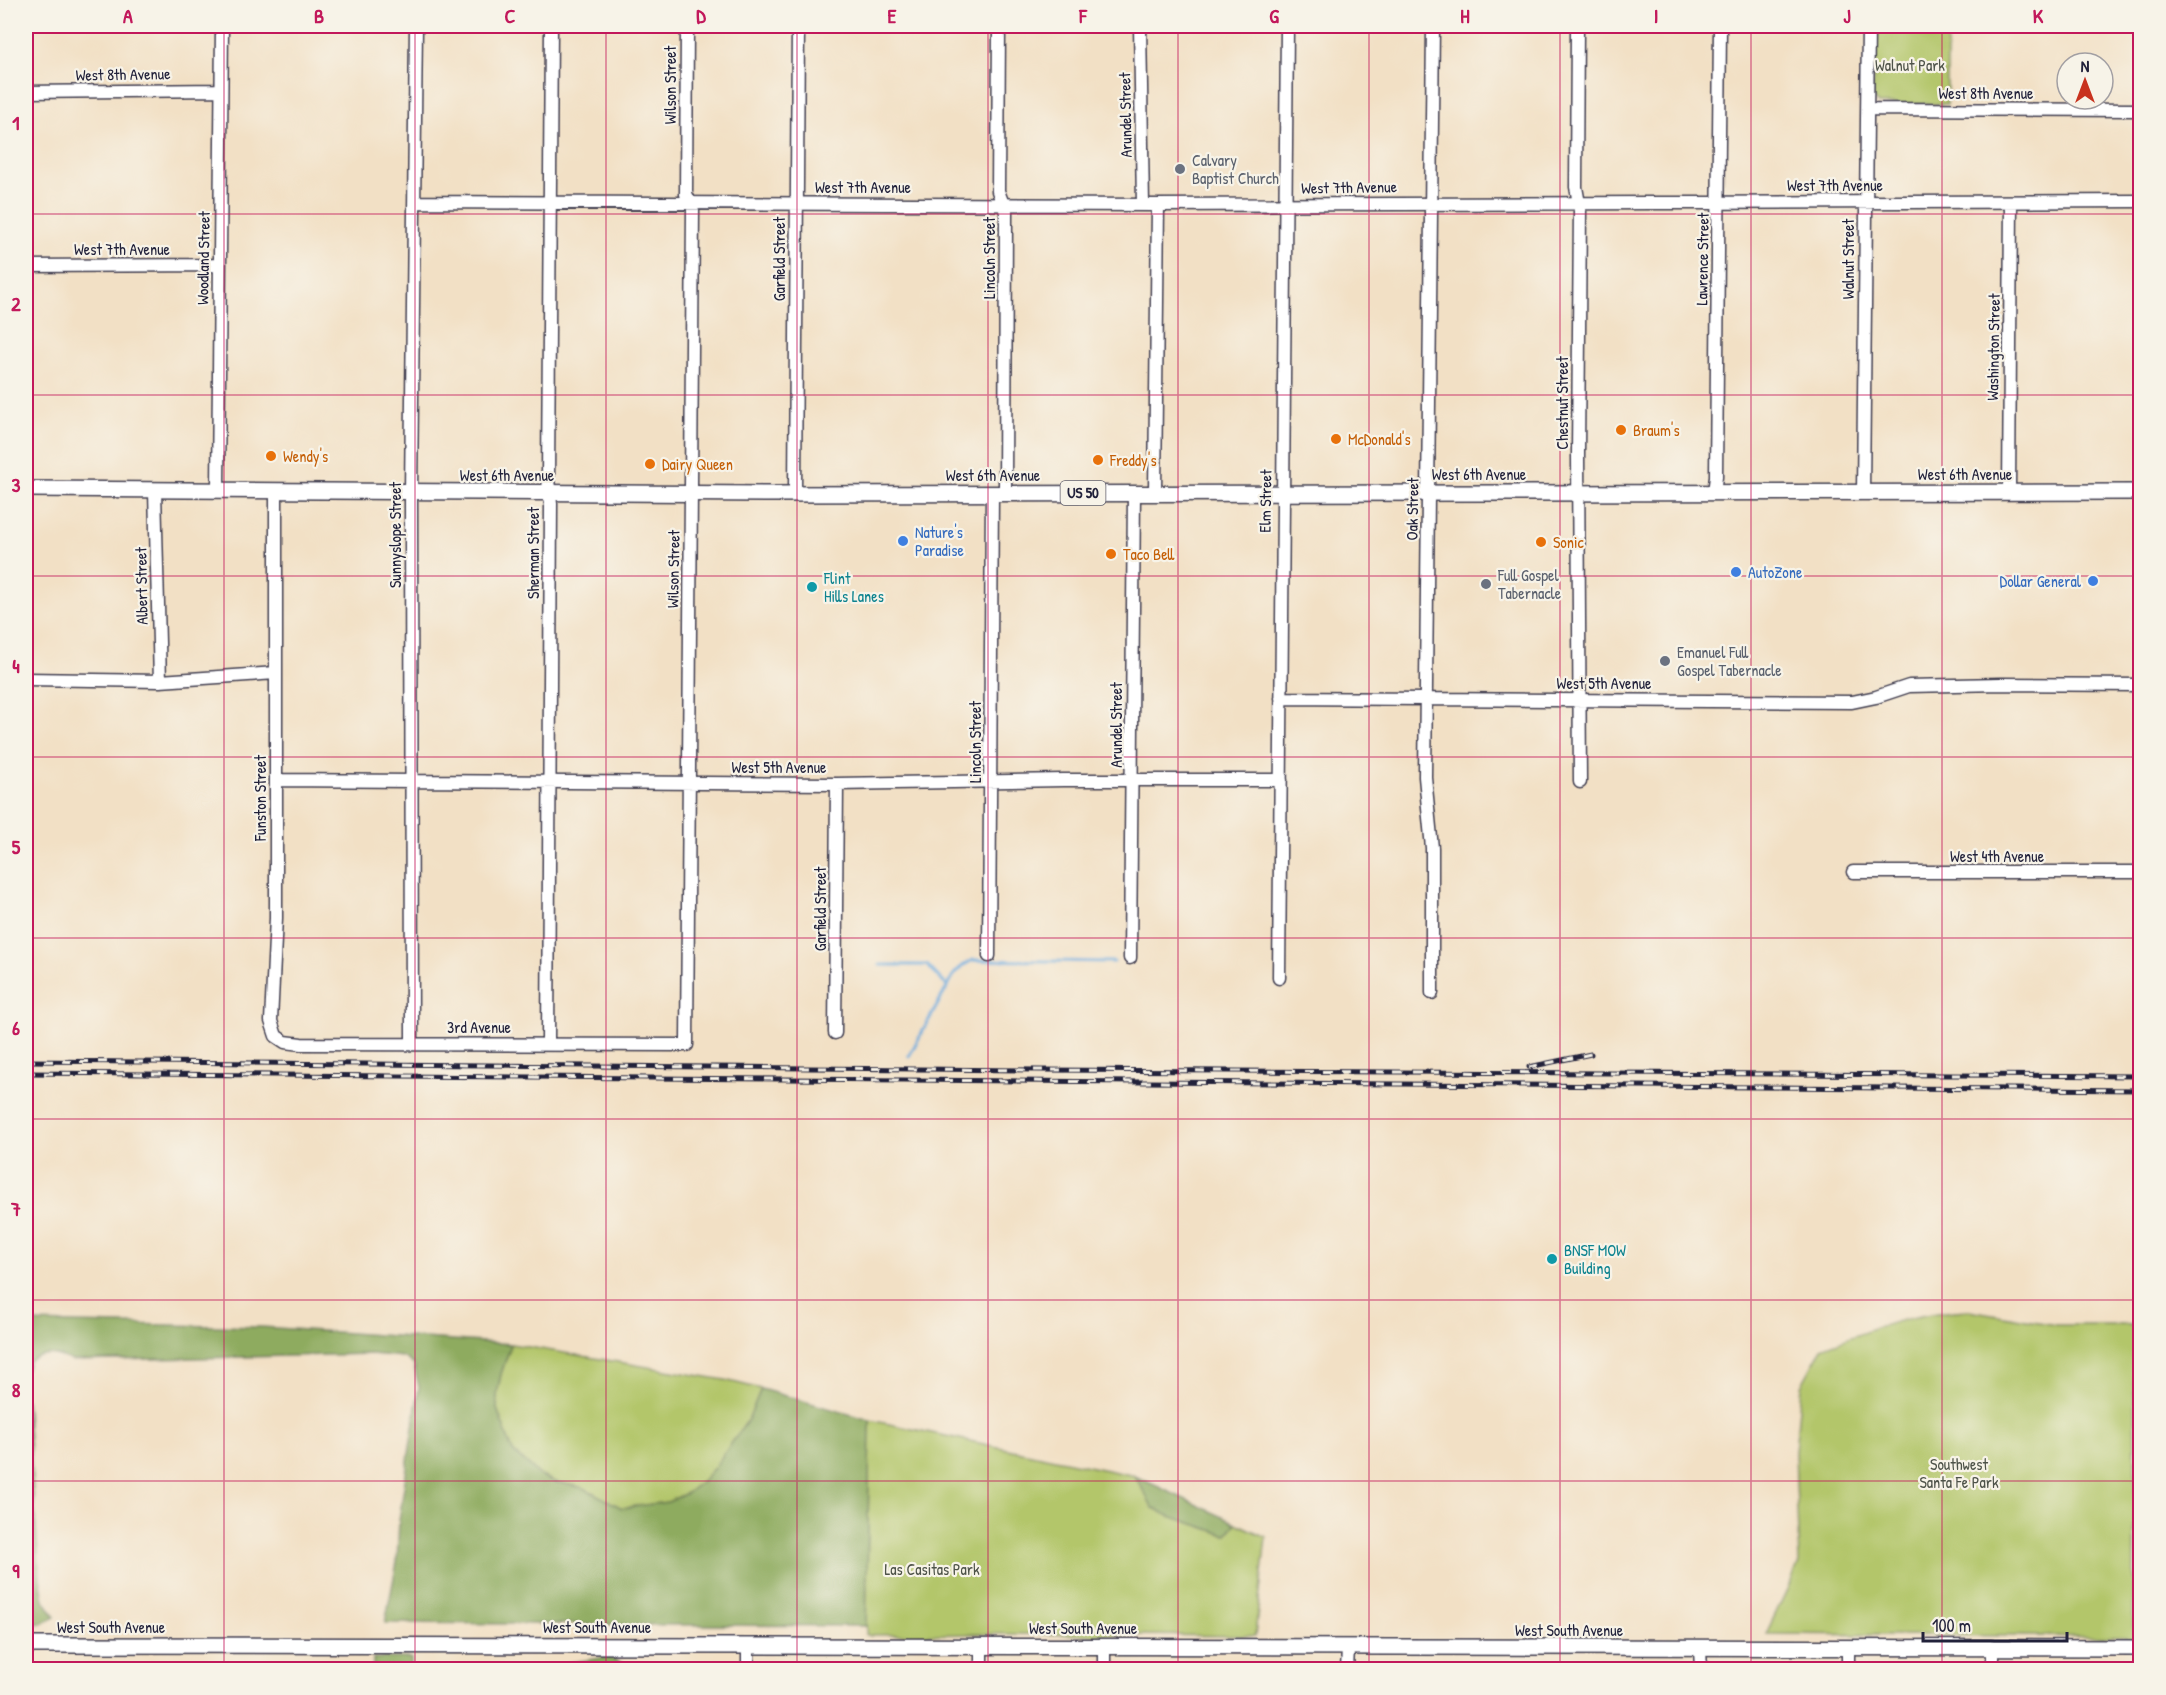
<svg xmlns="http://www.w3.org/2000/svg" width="2166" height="1695" viewBox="0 0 2166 1695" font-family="'Patrick Hand',sans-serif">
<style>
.green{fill:#b3c66a;stroke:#6a7452;stroke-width:1.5}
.forest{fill:#8eab5e;stroke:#58664c;stroke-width:1.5}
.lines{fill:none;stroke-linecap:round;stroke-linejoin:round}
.stream{stroke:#6baadd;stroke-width:3}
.minor-casing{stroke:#413e50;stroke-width:15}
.major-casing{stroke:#413e50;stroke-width:18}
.minor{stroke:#fff;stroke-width:12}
.major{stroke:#fff;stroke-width:15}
.rail-casing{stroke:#22223b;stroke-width:5}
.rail{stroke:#f7f3e8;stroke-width:3;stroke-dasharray:9;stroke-linecap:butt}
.grid{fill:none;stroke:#c2185b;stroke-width:1.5;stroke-opacity:0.55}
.worship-dot{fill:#6b7280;stroke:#f7f3e8;stroke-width:2}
.food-dot{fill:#e8710a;stroke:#f7f3e8;stroke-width:2}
.shop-dot{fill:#3f7fe0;stroke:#f7f3e8;stroke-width:2}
.culture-dot{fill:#0f9aa8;stroke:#f7f3e8;stroke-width:2}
.labels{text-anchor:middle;stroke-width:4.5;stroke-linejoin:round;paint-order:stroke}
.shield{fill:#f7f3e8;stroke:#62616f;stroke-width:1.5}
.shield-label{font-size:15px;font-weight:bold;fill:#22223b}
.park-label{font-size:16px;fill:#4e5349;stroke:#f7f3e8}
.street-label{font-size:16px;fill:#22223b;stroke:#f7f3e8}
.worship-label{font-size:16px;fill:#5b616d;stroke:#f7f3e8;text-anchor:start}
.food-label{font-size:16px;fill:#c56008;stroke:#f7f3e8;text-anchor:start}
.shop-label{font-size:16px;fill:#366cbe;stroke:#f7f3e8;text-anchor:start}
.culture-label{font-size:16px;fill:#0d838f;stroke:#f7f3e8;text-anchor:start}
.neatline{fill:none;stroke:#c2185b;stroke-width:2}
.grid-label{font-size:20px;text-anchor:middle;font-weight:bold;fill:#c2185b}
</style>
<rect width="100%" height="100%" fill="#f7f3e8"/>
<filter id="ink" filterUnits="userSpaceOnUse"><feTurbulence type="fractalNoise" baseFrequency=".0167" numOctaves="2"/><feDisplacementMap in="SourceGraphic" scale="12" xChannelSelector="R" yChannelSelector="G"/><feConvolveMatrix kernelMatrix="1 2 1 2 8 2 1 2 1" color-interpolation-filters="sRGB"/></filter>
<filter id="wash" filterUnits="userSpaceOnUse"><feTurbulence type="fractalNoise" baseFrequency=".008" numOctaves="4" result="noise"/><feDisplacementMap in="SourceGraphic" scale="24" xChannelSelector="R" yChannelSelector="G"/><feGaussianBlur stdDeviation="1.35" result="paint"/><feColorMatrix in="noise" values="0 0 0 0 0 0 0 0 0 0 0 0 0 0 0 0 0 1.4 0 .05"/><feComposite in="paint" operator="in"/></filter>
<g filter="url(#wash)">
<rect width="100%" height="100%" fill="#f2e0c5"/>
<path class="green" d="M1873 26H1947V104H1878L1873 99Z
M1969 1310 2056 1325H2133L2135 1458 2133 1637 1766 1634 1799 1564 1795 1452 1801 1386 1822 1348C1872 1329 1914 1312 1969 1310Z
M511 1344 725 1380 761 1389 748 1420 714 1468 702 1481 687 1493 668 1502 622 1508 584 1488 555 1482 541 1476 513 1452 497 1409V1393L501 1374Z
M870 1420 1135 1476 1153 1508 1226 1535 1236 1523 1266 1537 1255 1636 996 1634 866 1635Z"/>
<path class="forest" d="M26 1322 262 1327 511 1344 501 1374 497 1393V1409L513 1452 541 1476 555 1482 584 1488 622 1508 668 1502 687 1493 702 1481 714 1468 748 1420 761 1389 870 1420 866 1626 385 1623 397 1562 399 1520 419 1387 414 1365 403 1357 371 1354 72 1361C56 1354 44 1351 29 1361L26 1371Z
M26 1400 40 1578 44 1600 55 1617 42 1624 26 1622Z
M1135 1476 1236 1523 1226 1535 1167 1515 1153 1508Z
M607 1657 637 1669H552L568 1663Z
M373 1658H411V1669H373Z"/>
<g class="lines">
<path class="stream" d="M880 965H927L947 986
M909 1056 955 973 962 966 973 960 1114 962"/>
</g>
</g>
<g filter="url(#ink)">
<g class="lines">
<g class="minor-casing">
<path id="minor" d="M999 26 998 191 1006 212 1005 493
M1140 26 1143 205
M1577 26 1576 187 1580 209 1578 455 1580 782
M26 92 221 90
M1867 109 2140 110
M414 202 1158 205 2140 201
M26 266 219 265
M155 491 160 681
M218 491 222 26
M276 491V918L271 1021 276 1036 285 1042 301 1044 687 1045 693 208 686 194 687 26
M1714 492 1716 477 1720 26
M1863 492 1868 26
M2009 492 2011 202
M1155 493 1158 205
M795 494 798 26
M26 679 160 681 276 673
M1281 698 1852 702 1876 697 1909 686 2001 684 2140 685
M277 780 837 784 1063 780H1281
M1853 872H2140
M989 956 992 493
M1130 958 1134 493
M1279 978 1287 26
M1432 993V848L1425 777 1433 26
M835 1033 837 784
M412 1044 411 493 416 26
M548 1044 551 504 548 480 551 26
M1700 1648 1701 1670
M1848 1648V1670
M748 1670V1645
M981 1670V1646
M1104 1670V1647
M1347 1670 1348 1648
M1993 1670V1648"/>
</g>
<g class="major-casing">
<path id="major" d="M26 489 766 494 2140 492
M26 1645C731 1645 1435 1648 2140 1648"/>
</g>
<use href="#minor" class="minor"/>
<use href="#major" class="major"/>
<g class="rail-casing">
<path id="rail" d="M26 1061 1039 1070 2140 1076
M1529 1067 1591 1054
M26 1073 2140 1090"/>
</g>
<use href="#rail" class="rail"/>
</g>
</g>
<path class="grid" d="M224 26V1670M415 26V1670M606 26V1670M797 26V1670M988 26V1670M1178 26V1670M1369 26V1670M1560 26V1670M1751 26V1670M1942 26V1670M26 214H2140M26 395H2140M26 576H2140M26 757H2140M26 938H2140M26 1119H2140M26 1300H2140M26 1481H2140"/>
<g class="worship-dot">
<circle cx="1180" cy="169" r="6"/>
<circle cx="1486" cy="584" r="6"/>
<circle cx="1665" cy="661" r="6"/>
</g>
<g class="food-dot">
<circle cx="1621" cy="430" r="6"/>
<circle cx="1336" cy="439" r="6"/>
<circle cx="271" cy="456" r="6"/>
<circle cx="1098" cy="460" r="6"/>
<circle cx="650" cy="464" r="6"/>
<circle cx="1541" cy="542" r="6"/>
<circle cx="1111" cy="554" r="6"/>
</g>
<g class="shop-dot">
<circle cx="903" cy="541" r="6"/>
<circle cx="1736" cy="572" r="6"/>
<circle cx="2093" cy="581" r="6"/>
</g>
<g class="culture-dot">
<circle cx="812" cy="587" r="6"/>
<circle cx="1552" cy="1259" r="6"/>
</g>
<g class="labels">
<rect class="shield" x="1060.5" y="481" width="45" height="24" rx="4.5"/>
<g class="shield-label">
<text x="1083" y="498">US 50</text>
</g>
<g class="park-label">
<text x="1910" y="71">Walnut Park</text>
<text x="1959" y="1470">Southwest<tspan x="1959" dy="18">Santa Fe Park</tspan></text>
<text x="932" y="1575">Las Casitas Park</text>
</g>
<g class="street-label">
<text transform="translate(123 74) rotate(-1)" y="6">West 8th Avenue</text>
<text transform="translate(670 85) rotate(-90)" y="6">Wilson Street</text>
<text x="1986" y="99">West 8th Avenue</text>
<text transform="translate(1125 115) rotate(-91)" y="6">Arundel Street</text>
<text x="1835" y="191">West 7th Avenue</text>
<text x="863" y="193">West 7th Avenue</text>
<text transform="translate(1349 187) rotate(-1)" y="6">West 7th Avenue</text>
<text x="122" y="255">West 7th Avenue</text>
<text transform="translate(203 258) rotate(-89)" y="6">Woodland Street</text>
<text transform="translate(989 258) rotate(-90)" y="6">Lincoln Street</text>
<text transform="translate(779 259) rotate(-90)" y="6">Garfield Street</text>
<text transform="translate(1702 259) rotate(-89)" y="6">Lawrence Street</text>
<text transform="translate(1848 259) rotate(-90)" y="6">Walnut Street</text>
<text transform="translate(1993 347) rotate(-89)" y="6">Washington Street</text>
<text transform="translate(1562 403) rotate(-90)" y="6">Chestnut Street</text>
<text x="1479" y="480">West 6th Avenue</text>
<text x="1965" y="480">West 6th Avenue</text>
<text x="507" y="481">West 6th Avenue</text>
<text x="993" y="481">West 6th Avenue</text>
<text transform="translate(1265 501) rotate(-89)" y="6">Elm Street</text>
<text transform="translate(1412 509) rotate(-89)" y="6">Oak Street</text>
<text transform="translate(395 535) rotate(-90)" y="6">Sunnyslope Street</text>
<text transform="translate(533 553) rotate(-90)" y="6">Sherman Street</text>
<text transform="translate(673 569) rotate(-89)" y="6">Wilson Street</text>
<text transform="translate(141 586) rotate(-91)" y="6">Albert Street</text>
<text x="1604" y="689">West 5th Avenue</text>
<text transform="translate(1116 725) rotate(-90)" y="6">Arundel Street</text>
<text transform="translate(975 742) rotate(-90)" y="6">Lincoln Street</text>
<text x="779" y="773">West 5th Avenue</text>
<text transform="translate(260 798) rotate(-90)" y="6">Funston Street</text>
<text x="1997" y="862">West 4th Avenue</text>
<text transform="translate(820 909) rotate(-90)" y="6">Garfield Street</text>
<text x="479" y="1033">3rd Avenue</text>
<text x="111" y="1633">West South Avenue</text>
<text x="597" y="1633">West South Avenue</text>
<text x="1083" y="1634">West South Avenue</text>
<text x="1569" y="1636">West South Avenue</text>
</g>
<g class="worship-label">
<text x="1192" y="166">Calvary<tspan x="1192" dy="18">Baptist Church</tspan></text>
<text x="1498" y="581">Full Gospel<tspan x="1498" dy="18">Tabernacle</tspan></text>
<text x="1677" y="658">Emanuel Full<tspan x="1677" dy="18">Gospel Tabernacle</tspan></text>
</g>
<g class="food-label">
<text x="1633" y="436">Braum's</text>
<text x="1348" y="445">McDonald's</text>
<text x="283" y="462">Wendy's</text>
<text x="1110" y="466">Freddy's</text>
<text x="662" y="470">Dairy Queen</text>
<text x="1553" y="548">Sonic</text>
<text x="1123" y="560">Taco Bell</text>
</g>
<g class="shop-label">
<text x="915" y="538">Nature's<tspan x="915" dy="18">Paradise</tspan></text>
<text x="1748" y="578">AutoZone</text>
<text x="2081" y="587" text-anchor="end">Dollar General</text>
</g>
<g class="culture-label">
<text x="824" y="584">Flint<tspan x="824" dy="18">Hills Lanes</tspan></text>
<text x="1564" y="1256">BNSF MOW<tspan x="1564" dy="18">Building</tspan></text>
</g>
</g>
<rect width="2166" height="1695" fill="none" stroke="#f7f3e8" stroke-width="66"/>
<g transform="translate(2085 81)"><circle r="28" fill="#f7f3e8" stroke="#a29fa3" stroke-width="1.5"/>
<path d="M0-4.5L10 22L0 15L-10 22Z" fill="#c8321e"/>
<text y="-9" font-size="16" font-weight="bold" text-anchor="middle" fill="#22223b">N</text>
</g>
<path d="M1923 1632v9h144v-9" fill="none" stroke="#22223b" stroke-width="3"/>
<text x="1932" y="1632" font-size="18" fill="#22223b" stroke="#f7f3e8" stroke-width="4.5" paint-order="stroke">100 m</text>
<rect x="33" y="33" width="2100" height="1629" class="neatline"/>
<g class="grid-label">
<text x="128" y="23">A</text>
<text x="319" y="23">B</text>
<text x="510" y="23">C</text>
<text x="701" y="23">D</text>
<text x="892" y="23">E</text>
<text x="1083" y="23">F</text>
<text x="1274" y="23">G</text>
<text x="1465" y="23">H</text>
<text x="1656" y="23">I</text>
<text x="1847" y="23">J</text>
<text x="2038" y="23">K</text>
<text x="16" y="130">1</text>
<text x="16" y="311">2</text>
<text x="16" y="492">3</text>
<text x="16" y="673">4</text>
<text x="16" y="854">5</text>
<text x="16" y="1035">6</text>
<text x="16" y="1216">7</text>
<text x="16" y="1397">8</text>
<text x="16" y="1578">9</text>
</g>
</svg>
